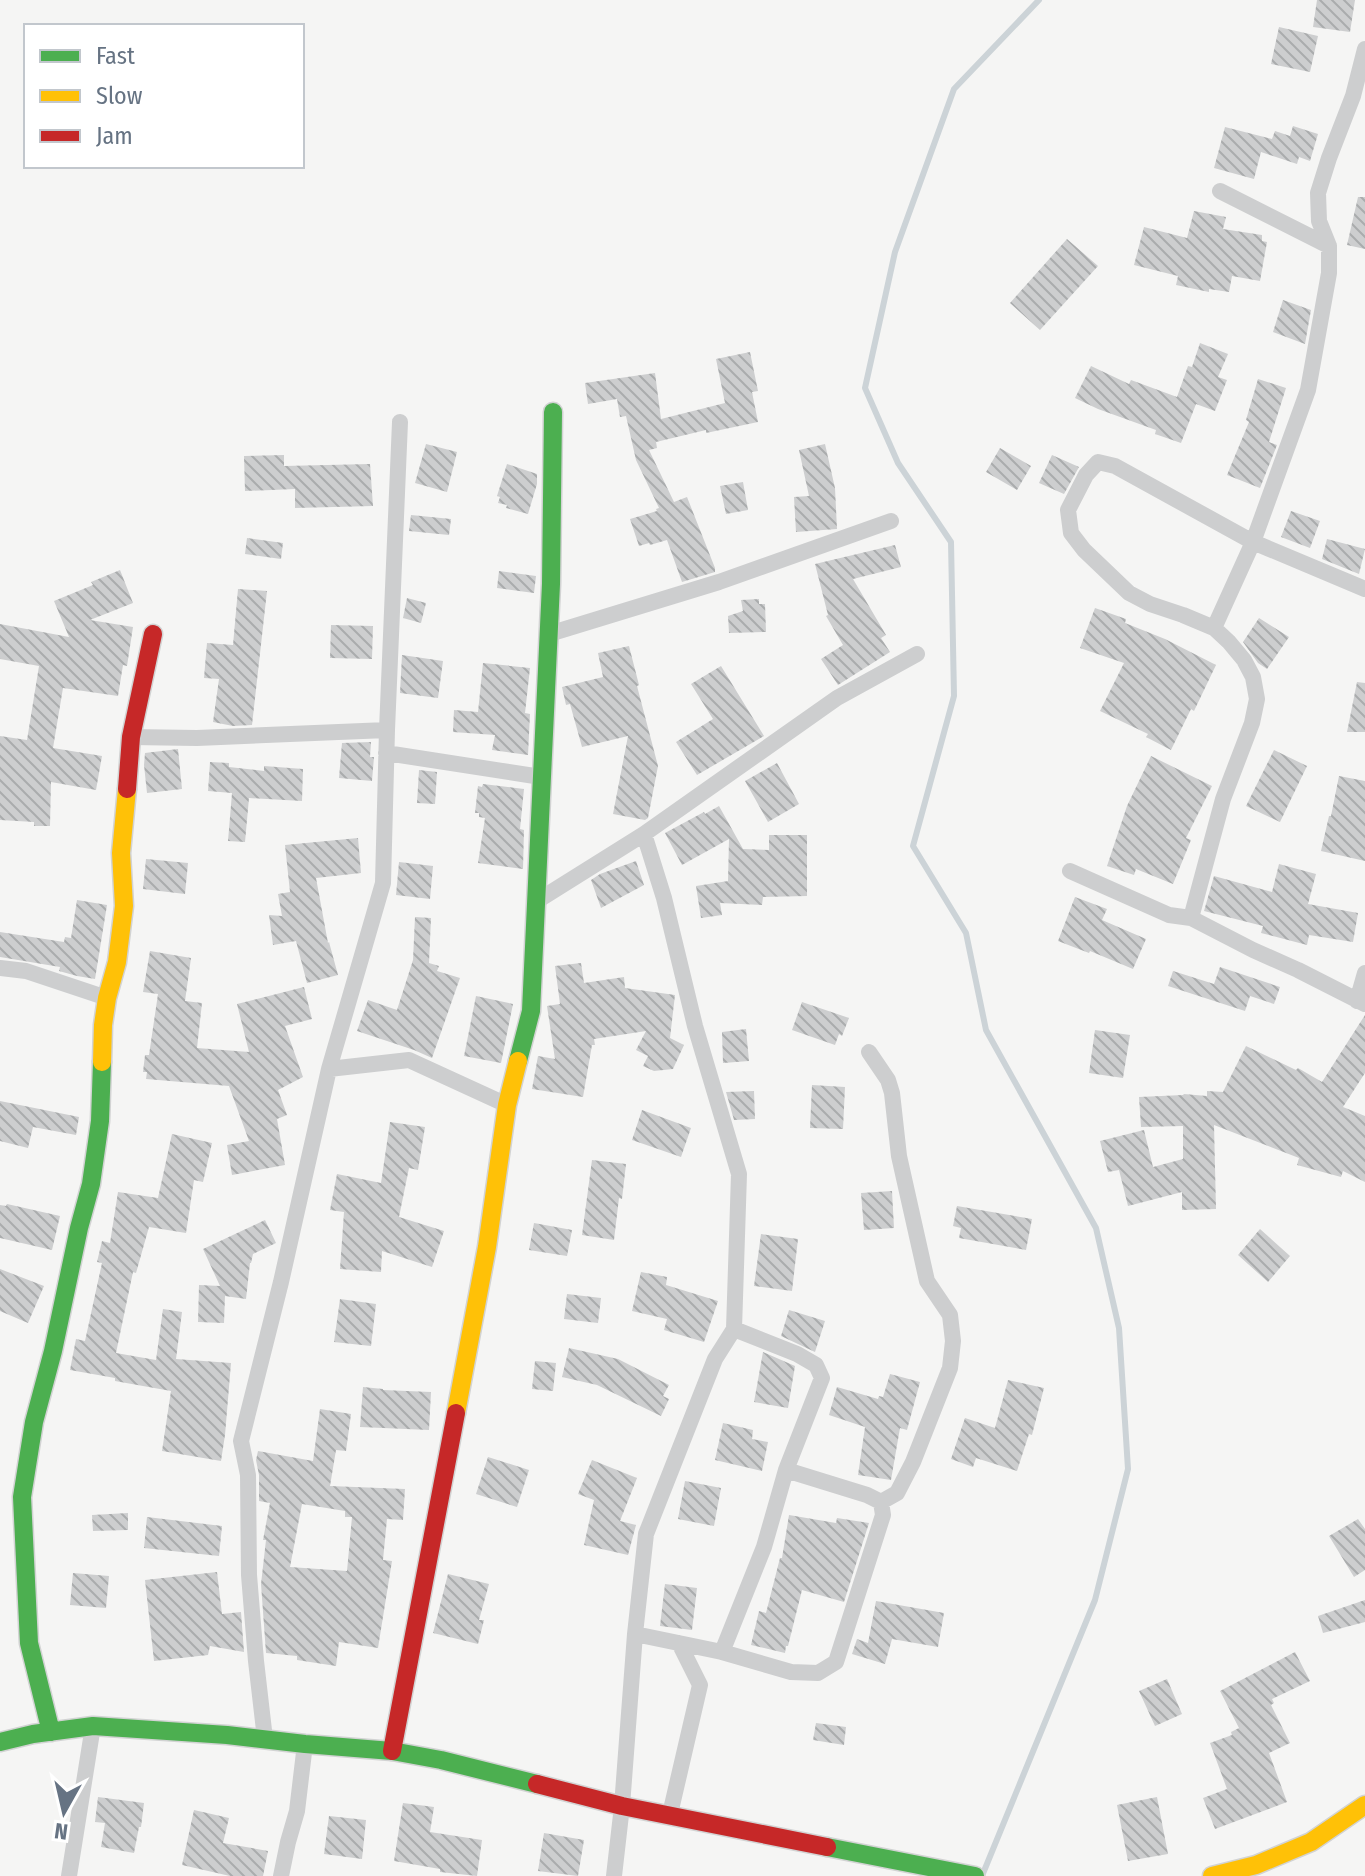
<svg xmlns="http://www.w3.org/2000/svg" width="1365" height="1876" viewBox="0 0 1365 1876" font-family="'Fira Sans Condensed',sans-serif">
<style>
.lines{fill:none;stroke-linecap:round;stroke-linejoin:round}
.stream{stroke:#ccd3d7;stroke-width:6}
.building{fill:url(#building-back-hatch);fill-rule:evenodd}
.fast-casing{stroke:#d2d3d3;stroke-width:21}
.slow-casing{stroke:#d2d3d3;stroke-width:21}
.jam-casing{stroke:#d2d3d3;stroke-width:21}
.street{stroke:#cdcecf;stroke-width:16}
.fast{stroke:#4caf50;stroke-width:18}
.slow{stroke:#ffc107;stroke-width:18}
.jam{stroke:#c62828;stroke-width:18}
</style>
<defs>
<pattern id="building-back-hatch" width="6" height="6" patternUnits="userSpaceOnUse" patternTransform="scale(2)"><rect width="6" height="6" fill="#cdcecf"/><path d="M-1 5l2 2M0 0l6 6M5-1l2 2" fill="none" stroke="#aaacad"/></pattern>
</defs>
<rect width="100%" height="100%" fill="#f5f5f4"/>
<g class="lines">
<path class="stream" d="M982 1876 1095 1600 1128 1469 1119 1328 1096 1228 986 1030 966 933 913 846 954 696 951 542 898 463 865 388 895 252 954 89 1039 0"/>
</g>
<path class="building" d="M1317 0H1355L1350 32 1313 27Z
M1279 27 1318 36 1310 72 1271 64Z
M1293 126 1318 134 1310 161 1299 157 1297 164 1261 152 1254 179 1214 168 1225 127 1272 139 1275 131 1290 136Z
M1358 197H1365V249L1347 245Z
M1194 211 1226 217 1223 229 1262 235V241L1267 242 1260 281 1232 276 1229 292 1209 289V292L1176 285 1178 276 1134 265 1144 227 1187 238Z
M1067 239 1098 266 1040 330 1010 303Z
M1283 300 1311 310 1305 344 1273 332Z
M1200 343 1228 354 1218 377 1227 380 1215 411 1196 404 1181 443 1155 434 1156 430 1098 409 1075 398 1091 366 1129 384 1131 380 1177 397 1188 366 1192 367Z
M750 352 758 391 752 392 758 422 706 433V430L656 442 657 448 649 450 674 502 687 497 715 568V572L682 582 667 540 650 545 649 543 639 546 630 519 657 511 656 509 659 508 636 460 626 416 620 417 617 399 588 404 585 383 655 373 661 419 725 403 716 359Z
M1258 379 1286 388 1269 442 1277 445 1260 488 1227 475 1249 422 1246 420Z
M426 444 457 452 447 492 415 483Z
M825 444 835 488 837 529 796 532 794 497 809 496 799 450Z
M1000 448 1031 466 1017 490 986 472Z
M284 455V466L370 464 373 506 295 508V489L245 491 244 456Z
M1052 455 1079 467 1064 494 1039 483Z
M507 464 537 474V484L528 514 506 508 507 505 498 503 500 497 497 496Z
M743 482 748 510 726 514 720 486Z
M1291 511 1320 521 1310 548 1281 537Z
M411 515 451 519 449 535 409 531Z
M247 538 283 543 281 559 245 554Z
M1327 539 1365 549 1359 574 1322 559Z
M895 545 901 567 853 579 886 635 881 638 890 652 838 685 821 659 843 645 826 616 828 615 815 564Z
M120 570 133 603 90 620 133 627 127 666 123 665 118 696 63 688 53 748 102 756 96 790 51 782 50 826H34V822L0 820V736L27 740 39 666 0 659V624L69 637 54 601 93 585 91 582Z
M499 571 536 576 534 593 497 588Z
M238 589 267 591 252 725 233 726 213 722 219 679 204 678 205 666 207 643 233 645Z
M407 598 426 603 421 623 403 618Z
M759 599V604H765L766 632 729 633 728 616 743 611 741 600Z
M1095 608 1126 619 1125 623 1165 639 1216 665 1194 711 1191 709 1171 750 1146 737 1148 734 1100 711 1124 663 1080 648Z
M1259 618 1289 637 1267 669 1258 663 1243 642Z
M331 625 373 626 372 659 330 658Z
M629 646 639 685 637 686 658 766 648 818 645 820 613 814 628 736 582 747 570 704 566 705 562 687 603 677 598 653Z
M402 655 443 661 438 698 400 693Z
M483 663 530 668 525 713 530 714 528 755 492 750 495 735 453 732 454 710 478 712Z
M721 666 764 736 697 775 676 742 713 719 691 684Z
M1357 682 1365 683V732H1347Z
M371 742 370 757H374L372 781 339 778 342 743Z
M178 749 182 789 147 793 144 765 145 753Z
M1274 750 1307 766 1280 822 1246 806Z
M1151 756 1212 786 1186 838 1191 840 1173 884 1136 869 1134 875 1107 866 1127 806Z
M210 762 229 763V767L264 771V766L303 769 302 801 249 798 245 842 228 841 232 793 208 791Z
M777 763 799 804 768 822 745 781Z
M419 770 437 772 435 804 417 803Z
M1339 776 1365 781V861L1321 851 1329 816H1331Z
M483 784 524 789 520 829 524 830 523 869 478 863 485 818 479 817V813H475L478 786 482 787Z
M719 806 743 849 769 850V835H807V896L763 897 762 905 720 903 722 915 701 918 696 886 728 881 729 839 682 865 665 833 704 812 705 814Z
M358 838 361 873 316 878 328 943 329 942 338 975 307 983 296 941 273 945 269 915 282 916 278 894 290 892 285 845Z
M146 859 188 863 185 894 143 889Z
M636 861 644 885 601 908 591 880 600 874Z
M399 862 433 866 430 899 396 895Z
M1279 864 1316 874 1308 904 1358 913 1353 942 1309 935 1307 945 1261 933 1263 926 1204 911 1214 876 1272 892Z
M1075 897 1107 909 1102 920 1146 939 1133 969 1090 951 1089 953 1058 941Z
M77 900 107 905 95 979 77 976 59 971 60 967 0 957V932L64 942 65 937 71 938Z
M415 917 431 918 429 963 439 966 437 971 460 978 432 1058 414 1050 357 1031 368 1000 397 1010 413 960Z
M150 951 191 958 185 1001 202 1003 197 1048 249 1052 237 1004 304 987 312 1019 285 1026 303 1077 278 1090 287 1115 277 1119 285 1165 232 1175 227 1145 249 1141 229 1086 146 1079 147 1072H143L145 1055H149L158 994 143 992Z
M581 963 584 983 624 977 625 988 675 995 670 1038 684 1045 673 1069 654 1071 643 1066 648 1056 636 1050 646 1031 594 1039 595 1045H592L583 1097 532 1089 538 1056 555 1059 547 1006 560 1004 555 966Z
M1220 967 1280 987 1274 1004 1250 996 1245 1011 1168 986 1173 971 1214 984Z
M476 996 513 1004 501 1063 464 1056Z
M802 1002 849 1018 842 1036 839 1034 835 1045 792 1030Z
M1365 1015V1073L1343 1107 1365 1116V1182L1343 1171 1341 1177 1297 1165 1299 1158 1214 1125 1216 1209 1182 1210V1192L1128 1206 1119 1170 1108 1172 1100 1141 1144 1130 1153 1167 1183 1159V1126L1141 1127 1139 1097 1183 1095 1184 1094 1207 1096V1091L1223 1092 1246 1046 1296 1070 1298 1068 1322 1082Z
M746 1029 749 1061 723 1063 722 1032Z
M1095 1030 1130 1035 1123 1078 1089 1073Z
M812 1085 845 1087 843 1129 810 1128Z
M754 1091 755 1119 734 1120 726 1092Z
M0 1101 79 1117 76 1135 33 1127 28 1148 0 1141Z
M642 1110 691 1128 681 1157 632 1140Z
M390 1122 425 1127 418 1170 409 1168 399 1217 444 1231 432 1267 382 1251 381 1272 340 1269 344 1212 330 1210 337 1174 381 1183Z
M172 1134 212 1143 203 1182 194 1180 186 1233 149 1227 136 1273 133 1272 116 1353 156 1360 163 1309 182 1312 176 1359 231 1363 225 1435 221 1461 162 1451 171 1391 115 1381V1378L70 1370 76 1339 85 1341 102 1263 97 1262 102 1241 110 1243 118 1192 158 1198Z
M592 1160 626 1164 622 1199 619 1198 614 1240 582 1235Z
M892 1191 894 1228 864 1230 861 1193Z
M7 1204 60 1216 52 1250 0 1238V1205L6 1206Z
M957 1206 1032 1219 1026 1250 959 1238 961 1228 953 1226Z
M265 1220 276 1243 253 1254 251 1263H250L246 1299 225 1296 224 1323 198 1322 199 1285 220 1286 203 1249Z
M534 1223 572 1230 567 1256 529 1250Z
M1260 1229 1290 1256 1268 1282 1238 1255Z
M761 1234 798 1239 792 1291 754 1286Z
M0 1269 44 1286 28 1323 0 1311Z
M641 1272 667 1277 666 1285 718 1301 704 1342 664 1330 667 1319 632 1311Z
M567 1294 601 1298 598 1323 564 1319Z
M340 1299 376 1304 371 1346 334 1342Z
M789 1310 825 1321 815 1352 781 1336Z
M569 1348 618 1359 669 1385 663 1396 669 1399 661 1416 597 1385 562 1377Z
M763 1352 795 1366 788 1408 754 1402Z
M535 1361 556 1363 553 1391 532 1389Z
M890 1374 920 1382 907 1430 900 1428 891 1480 858 1475 865 1427 829 1415 837 1387 878 1399 879 1396 883 1397Z
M1008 1380 1044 1388 1032 1435 1029 1434 1017 1471 976 1458 973 1467 951 1459 965 1418 995 1428Z
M363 1387 383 1389V1390L431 1392 429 1430 360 1427Z
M320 1409 351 1414 346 1451 336 1450 330 1486 405 1489 403 1520 387 1519 383 1560 392 1561 378 1648 339 1642 336 1666 297 1660V1656L266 1653 261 1584 266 1540H263L270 1503 259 1501V1475L256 1460 258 1451 313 1461ZM302 1504 345 1511V1517H352L347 1571 290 1567Z
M723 1423 753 1430 752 1439 768 1442 762 1471 715 1460Z
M488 1457 529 1470 517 1507 476 1494Z
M592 1460 637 1478 620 1521 636 1525 628 1555 584 1545 594 1500 578 1494Z
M685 1481 721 1488 714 1526 678 1519Z
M128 1513V1530L93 1531 92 1515Z
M789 1515 836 1523 837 1518 869 1523 844 1602 802 1590 788 1646H786L785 1653 751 1645 759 1611 766 1613 780 1558H782Z
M147 1517 222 1526 219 1556 144 1548Z
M1358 1519 1365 1529V1570L1354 1577 1329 1536Z
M217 1572 222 1614 241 1612 244 1652 210 1646 208 1655 154 1661 145 1580Z
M73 1573 109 1576 106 1608 70 1605Z
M448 1574 489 1584 479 1620H484L478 1644 433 1633Z
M665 1584 697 1588 692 1630 660 1626Z
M1365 1600V1622L1323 1633 1318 1616Z
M876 1601 944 1613 938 1647 892 1639 885 1664 852 1654 857 1639 868 1643Z
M1295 1652 1310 1681 1272 1699 1274 1703 1271 1705 1290 1743 1269 1753 1287 1802 1215 1829 1203 1798 1227 1789 1210 1743 1232 1735 1231 1732 1239 1728 1220 1691Z
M1167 1679 1182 1714 1155 1726 1139 1691Z
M816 1723 846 1727 844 1745 813 1740Z
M98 1797 144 1803 141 1827H139L134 1853 101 1847 105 1823 95 1822Z
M1157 1797 1168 1854 1128 1861 1117 1805Z
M403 1803 434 1807 430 1832 482 1840 477 1876 440 1872V1869L394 1861Z
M194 1810 229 1818 223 1843 268 1851 263 1876H230L182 1865Z
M329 1816 366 1820 362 1859 324 1854Z
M544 1833 584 1840 578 1876 538 1871Z"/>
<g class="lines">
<g class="fast-casing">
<path id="fast" d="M518 1061 531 1011 551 584 553 412
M51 1732 29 1643 22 1497 34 1422 53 1351 79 1228 91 1184 100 1121 102 1062
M0 1742 33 1734 93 1726 227 1735 305 1744 392 1751 441 1760 537 1784
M827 1847 975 1876"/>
</g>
<g class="slow-casing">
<path id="slow" d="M102 1062 103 1025 107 998 117 962 124 906 121 853 127 789
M456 1413 487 1247 507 1105 518 1061
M1212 1876 1256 1865 1311 1842 1365 1805"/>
</g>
<g class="jam-casing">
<path id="jam" d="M127 789 131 737 153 634
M392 1751 456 1413
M537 1784 622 1806 827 1847"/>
</g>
<path class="street" d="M1329 246 1319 221 1318 193 1329 158 1353 96 1365 49
M1214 628 1253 542 1308 390 1329 273V246L1220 191
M549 634 719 582 891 521
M131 737 197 738 387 730
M386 753 541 777
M1070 871 1169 915 1191 918 1253 950 1298 970 1365 1004
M537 901 644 834 837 698 917 654
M1191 918 1223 799 1252 723 1257 699 1253 677 1244 660 1229 642 1214 628 1183 615 1150 604 1129 593 1084 550 1071 533 1068 510 1086 475 1098 462 1115 466 1253 542 1365 589
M0 968 26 971 107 998
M1357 1001 1365 973
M869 1052 888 1080 892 1093 899 1156 927 1281 950 1315 953 1341 950 1368 913 1462 897 1493 881 1502
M329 1069 383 883 387 730 400 422
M635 1634 722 1652 791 1672 818 1673 836 1662 883 1515 881 1502 867 1495 786 1470
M722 1652 764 1547 786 1470 822 1378 816 1365 797 1354 734 1329
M265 1739 256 1661 249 1575 248 1475 241 1441 281 1282 329 1069 409 1060 507 1105
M670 1814 700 1685 679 1643
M69 1876 93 1726
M281 1876 288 1842 297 1811 305 1744
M614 1876 622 1806 635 1634 646 1534 715 1359 734 1329 739 1174 695 1026 664 898 644 834"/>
<use href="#fast" class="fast"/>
<use href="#slow" class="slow"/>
<use href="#jam" class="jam"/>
</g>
<rect x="24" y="24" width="280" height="144" fill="#ffffff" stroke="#c2c7cd" stroke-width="2"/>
<rect x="40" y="50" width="40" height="12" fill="#4caf50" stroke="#c2c7cd" stroke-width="2"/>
<text x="96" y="64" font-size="24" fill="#667383">Fast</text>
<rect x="40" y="90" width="40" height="12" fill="#ffc107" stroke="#c2c7cd" stroke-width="2"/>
<text x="96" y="104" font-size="24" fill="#667383">Slow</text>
<rect x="40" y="130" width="40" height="12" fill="#c62828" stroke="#c2c7cd" stroke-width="2"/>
<text x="96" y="144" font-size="24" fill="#667383">Jam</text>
<g transform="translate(64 1812) rotate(188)" stroke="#ffffff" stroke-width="6" paint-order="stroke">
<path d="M0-6L14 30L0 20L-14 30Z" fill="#667383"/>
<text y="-12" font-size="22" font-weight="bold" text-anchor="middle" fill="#667383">N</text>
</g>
</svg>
